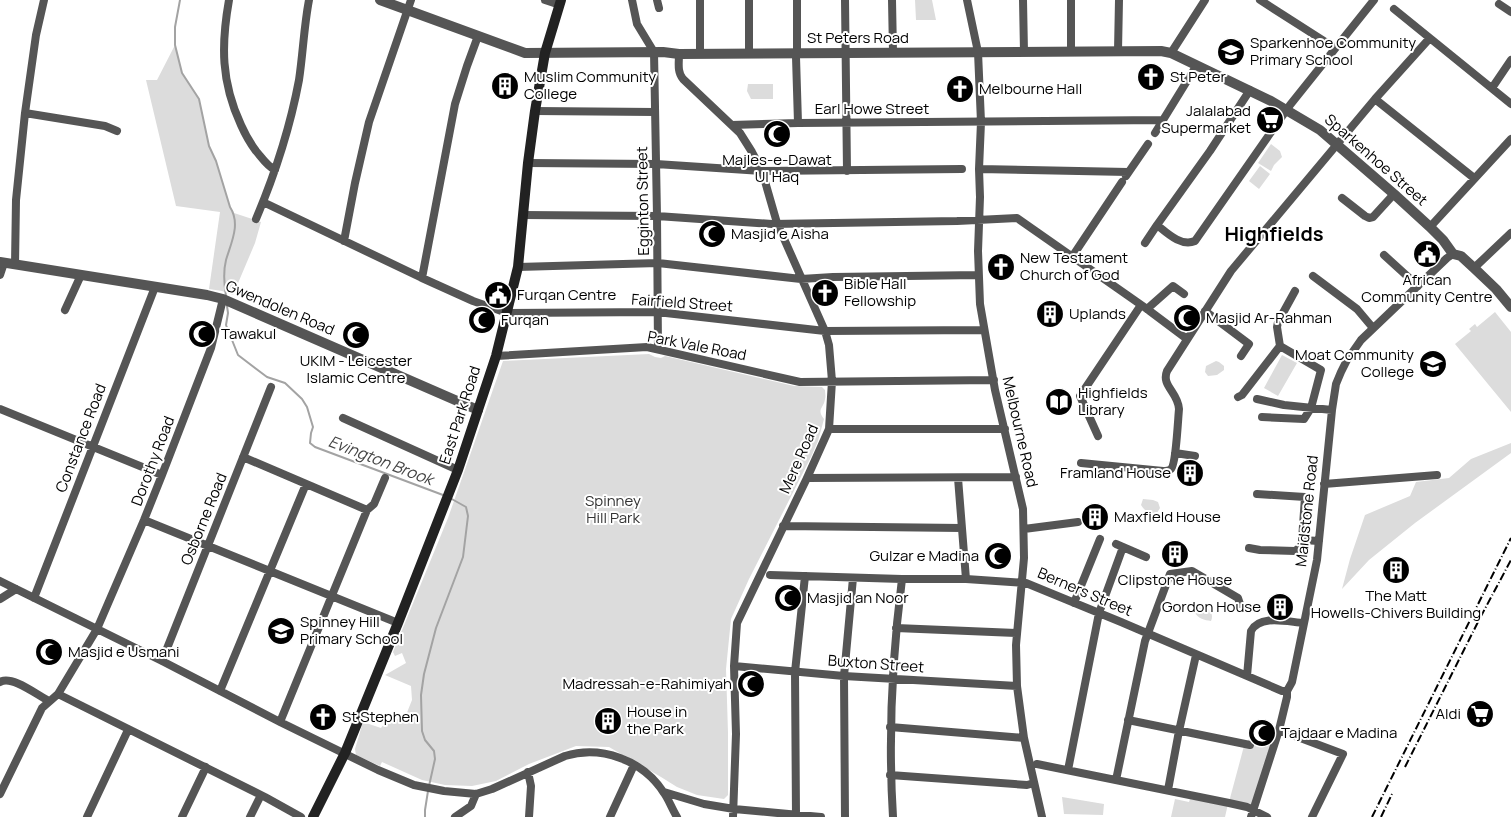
<svg xmlns="http://www.w3.org/2000/svg" width="1511" height="817" viewBox="0 0 1511 817" font-family="Manrope,sans-serif">
<style>
.green{fill:#dcdcdc}
.lines{fill:none;stroke-linecap:round;stroke-linejoin:round}
.stream{stroke:#a3a3a3;stroke-width:2}
.minor{stroke:#555;stroke-width:8}
.tertiary{stroke:#555;stroke-width:10}
.secondary{stroke:#222;stroke-width:10}
.rail{stroke:#000;stroke-width:2;stroke-dasharray:8 2.5 1 2.5;stroke-linecap:butt}
.labels{text-anchor:middle;stroke-width:4;stroke-linejoin:round;paint-order:stroke}
.street-label{font-size:15px;fill:#000;stroke:#fff}
.poi-label{font-size:15px;fill:#000;stroke:#fff;text-anchor:start}
.park-label{font-size:15px;fill:#333;stroke:#fff}
.water-label{font-size:16px;font-style:italic;fill:#444;stroke:#fff}
.district-label{font-size:20px;font-weight:bold;fill:#000;stroke:#fff}
</style>
<rect width="100%" height="100%" fill="#fff"/>
<path class="green" d="M915 0H932L936 20H916Z
M175 45 182 73 199 99 209 146 216 161 230 207 234 213 261 222 255 243 233 295 222 291 209 289 220 212 176 206 146 80H157Z
M748 84H773V99H751L747 91Z
M1271 144 1280 151 1282 157 1274 165 1271 171 1258 163Z
M1260 166 1270 174 1259 189 1249 181Z
M1495 312 1511 332V412L1455 344 1471 331 1469 329 1475 324 1477 327Z
M649 354 655 357 661 358 665 356 794 386 822 387 825 390C825 393 826 396 825 399 824 408 816 409 824 419L818 441 811 457 749 579 731 619 726 669 728 733V795L724 799 697 795 677 787 661 777 609 747 576 746 529 764 496 781 472 786 445 785 422 780 382 762 380 766 356 755 355 749 363 722 381 728C387 720 395 718 404 720L412 700 411 686 385 675 406 663 402 653 395 656 393 652 448 518 503 361Z
M1282 355 1297 363 1278 396 1264 388Z
M1216 361 1219 362 1224 366V370L1217 375 1208 376 1205 372 1206 366Z
M1511 443V453L1415 523 1369 560 1342 589 1350 559 1365 515 1410 496 1416 482 1449 478 1471 459Z
M1143 499 1153 500 1158 502 1160 508 1157 513C1149 515 1145 511 1141 505Z
M1204 607C1210 609 1214 614 1211 621 1204 620 1199 619 1194 612L1197 608Z
M1249 739 1273 745 1253 809 1229 802 1244 746Z
M1062 797 1104 804 1103 815 1064 814Z
M1175 799 1189 802 1190 799 1228 804 1225 817H1171Z"/>
<g class="lines">
<path class="stream" d="M180 0 175 27V45L182 73 199 99 209 146 216 161 230 207C241 224 231 243 226 260 223 272 224 284 226 296
M227 306 228 313 226 325 238 355 267 377 285 383 302 399 307 407 313 427 311 433 310 443 315 447 443 495
M429 786 435 759 434 751 425 740 422 731 421 695 424 674 436 628 463 557 468 516 466 507 450 498
M425 817V810L428 791"/>
<path class="minor" d="M229 0C221 45 221 82 241 125 245 134 250 143 256 151 262 158 267 166 275 170
M545 0 560 5
M632 0 637 24 654 52 657 216 658 349
M657 0 659 8
M700 0V53
M797 0V49L796 57 798 123
M845 0 847 171
M892 0 893 52
M967 0 978 52
M1023 0 1024 52
M1071 0V51
M1260 0 1335 48
M1499 4 1511 12
M1394 9 1511 104
M1118 51 1119 0
M978 52 981 122 979 169 980 197 978 251 980 304 995 390 1023 509 1024 558 1016 645 1017 686 1024 738 1042 817
M749 53V0
M1171 53 1205 0
M679 54C679 63 677 72 683 79L740 133 752 152 762 171 777 223 825 331 829 345 832 381 829 429 807 478 737 623 734 666 736 734 733 817
M1492 88 1511 60
M1250 90 1210 151 1157 225C1167 233 1181 247 1195 241L1290 105 1374 0
M1375 99 1474 178
M535 111 655 112
M25 113 105 126 117 131
M732 125 798 123 1163 120
M1155 133 1195 68
M528 163 656 164 762 171 962 169
M979 169 1128 172
M1126 176 1148 144
M1342 198 1365 216 1369 218 1373 217 1394 194
M263 202 422 278 473 301 507 313 657 312 825 331 984 330
M523 215 657 216 772 224 957 221 1017 218 1147 309 1187 339
M256 219C275 174 290 128 299 80 303 53 304 26 309 0
M1430 227 1511 139
M344 241 355 183 369 122 411 0
M1145 243 1157 225
M1384 255 1418 286
M1072 257 1122 182
M15 265 16 200 25 113 36 35 44 0
M518 267 658 263 801 279 833 277 979 275
M1474 268 1511 233
M0 275 4 263
M1313 276 1357 309 1373 328
M422 278 455 104 467 66 478 36
M1147 309 1173 286 1184 294
M65 310 81 275
M1205 311 1249 344 1241 356
M1280 346 1277 327 1278 322 1295 291
M496 356 647 347 800 382 994 380
M1238 397 1242 395 1280 346 1321 370 1311 408 1304 419 1262 417
M1257 399 1284 405 1332 410
M0 409 162 475
M343 418 458 470
M829 429H1005
M1098 436 1080 396 1141 305
M1175 453 1195 456
M243 457 367 510
M1081 463 1163 471C1166 471 1169 471 1171 469 1176 464 1178 419 1179 409 1178 392 1161 386 1167 371L1231 271 1375 99 1429 39
M807 478 1016 477
M958 478 966 579
M1324 484 1437 475
M1257 494 1305 497 1302 540 1319 541
M144 520 398 623
M783 526 962 528
M1024 529 1078 522
M1116 544 1146 557
M1249 548 1260 550 1295 551 1302 546V540
M770 575 902 579H966L1026 583 1121 622 1282 691H1287
M0 581 162 661 280 722 378 770 414 785 444 791 476 794 492 789 565 756C601 745 643 760 664 793 669 800 672 809 677 817
M34 598 155 287
M0 599 16 589
M1074 603 1100 539
M896 628 1016 633
M162 661 271 387
M734 666 844 676 1017 686
M1247 676 1251 631C1260 614 1288 622 1304 623
M0 682C12 675 37 695 49 701
M220 691 306 484
M58 694 265 797 301 817
M1128 720 1250 745
M280 722 367 510 374 504 385 478
M890 727 1024 738
M1279 730 1343 754 1312 817
M1037 764 1229 803 1247 807 1267 817
M1068 770 1099 613 1123 547
M528 772 531 786 529 817
M890 775 1027 785 1034 783
M1116 780 1145 641 1170 574 1192 571 1238 598 1240 604
M1168 790 1179 731 1196 655
M664 792 704 804 734 809 821 817
M0 794 42 708 58 694 97 629 144 520 162 475 211 348 223 299
M796 815 795 672 805 576
M87 817 128 730
M182 817 206 767
M250 817 261 795
M455 817 471 806 476 794
M610 817 634 765
M845 817 844 676 853 578
M893 817C888 737 892 658 902 579
M1251 817 1279 730 1287 697V691L1292 682 1317 560 1332 410 1336 384 1341 372 1347 360 1361 340 1447 258 1453 254"/>
<path class="tertiary" d="M380 0 525 53 663 52 679 54 1161 51 1171 53 1271 101 1320 130 1394 194 1430 227 1443 240 1453 254 1461 256 1474 268 1496 289 1511 307
M0 262 207 295 223 299 478 410"/>
<path class="secondary" d="M313 817 345 753 398 623 458 470 496 356 518 267 528 163 535 111 545 53 561 0"/>
<path class="rail" d="M1405 767 1480 618 1511 560
M1372 817 1511 538
M1381 817 1392 794"/>
</g>
<defs>
<g id="school-disc" transform="scale(1.4375)"><circle r="9.5" fill="#000" stroke="#fff"/><path d="M0-5L7-2L0 1L-7-2ZM-4 1L0 2.5L4 1V4Q0 6-4 4Z" fill="#fff"/></g>
<g id="church-disc" transform="scale(1.4375)"><circle r="9.5" fill="#000" stroke="#fff"/><path d="M-1.2-6h2.4v3.5h3.3v2.4h-3.3V6h-2.4V-.1h-3.3v-2.4h3.3Z" fill="#fff"/></g>
<g id="building-disc" transform="scale(1.4375)"><circle r="9.5" fill="#000" stroke="#fff"/><path d="M-4-6H4V6H1V3H-1V6H-4ZM-2.5-4.3h1.7v1.8h-1.7ZM.8-4.3h1.7v1.8H.8ZM-2.5-1h1.7V.8h-1.7ZM.8-1h1.7V.8H.8Z" fill="#fff"/></g>
<g id="supermarket-disc" transform="scale(1.4375)"><circle r="9.5" fill="#000" stroke="#fff"/><path d="M-6-5.5h2.5l.6 2H6L4.5 2H-2.5L-4.4-4H-6ZM-1.5 3.2a1.3 1.3 0 1 0 .1 0ZM3 3.2a1.3 1.3 0 1 0 .1 0Z" fill="#fff"/></g>
<g id="mosque-disc" transform="scale(1.4375)"><circle r="9.5" fill="#000" stroke="#fff"/><path d="M3.5-4.9A6 6 0 1 0 3.5 4.9A5 5 0 1 1 3.5-4.9Z" fill="#fff"/></g>
<g id="civic-disc" transform="scale(1.4375)"><circle r="9.5" fill="#000" stroke="#fff"/><path d="M-.6-6.5H3V-4.5H.6V-3L4-1V1h2V6H-6V1h2V-1L-.6-3ZM-1.2 2.5V6h2.4V2.5Z" fill="#fff"/></g>
<g id="library-disc" transform="scale(1.4375)"><circle r="9.5" fill="#000" stroke="#fff"/><path d="M-6-4Q-3-5.5-.7-3.5V5Q-3 3-6 4ZM6-4Q3-5.5 .7-3.5V5Q3 3 6 4Z" fill="#fff"/></g>
</defs>
<g fill-rule="evenodd">
<use href="#school-disc" x="1231" y="52"/>
<use href="#church-disc" x="1151" y="77"/>
<use href="#building-disc" x="505" y="86"/>
<use href="#church-disc" x="960" y="89"/>
<use href="#supermarket-disc" x="1270" y="120"/>
<use href="#mosque-disc" x="777" y="134"/>
<use href="#mosque-disc" x="712" y="234"/>
<use href="#civic-disc" x="1427" y="254"/>
<use href="#church-disc" x="1001" y="267"/>
<use href="#church-disc" x="825" y="293"/>
<use href="#civic-disc" x="498" y="295"/>
<use href="#building-disc" x="1050" y="314"/>
<use href="#mosque-disc" x="1187" y="318"/>
<use href="#mosque-disc" x="482" y="320"/>
<use href="#mosque-disc" x="202" y="334"/>
<use href="#mosque-disc" x="356" y="335"/>
<use href="#school-disc" x="1433" y="364"/>
<use href="#library-disc" x="1059" y="402"/>
<use href="#building-disc" x="1190" y="473"/>
<use href="#building-disc" x="1095" y="517"/>
<use href="#building-disc" x="1175" y="554"/>
<use href="#mosque-disc" x="998" y="556"/>
<use href="#building-disc" x="1396" y="570"/>
<use href="#mosque-disc" x="788" y="598"/>
<use href="#building-disc" x="1280" y="607"/>
<use href="#school-disc" x="281" y="631"/>
<use href="#mosque-disc" x="49" y="652"/>
<use href="#mosque-disc" x="751" y="684"/>
<use href="#supermarket-disc" x="1480" y="714"/>
<use href="#church-disc" x="323" y="717"/>
<use href="#building-disc" x="608" y="721"/>
<use href="#mosque-disc" x="1262" y="733"/>
</g>
<g class="labels">
<g class="street-label">
<text x="858" y="43">St Peters Road</text>
<text x="872" y="114">Earl Howe Street</text>
<text transform="translate(1376 160) rotate(41)" y="5">Sparkenhoe Street</text>
<text transform="translate(643 201) rotate(-91)" y="5">Egginton Street</text>
<text transform="translate(682 303) rotate(4)" y="5">Fairfield Street</text>
<text transform="translate(280 308) rotate(23)" y="5">Gwendolen Road</text>
<text transform="translate(697 346) rotate(11)" y="5">Park Vale Road</text>
<text transform="translate(460 415) rotate(-72)" y="5">East Park Road</text>
<text transform="translate(1020 432) rotate(77)" y="5">Melbourne Road</text>
<text transform="translate(81 438) rotate(-69)" y="5">Constance Road</text>
<text transform="translate(799 459) rotate(-66)" y="5">Mere Road</text>
<text transform="translate(153 461) rotate(-69)" y="5">Dorothy Road</text>
<text transform="translate(1307 511) rotate(-84)" y="5">Maidstone Road</text>
<text transform="translate(204 519) rotate(-68)" y="5">Osborne Road</text>
<text transform="translate(1085 592) rotate(23)" y="5">Berners Street</text>
<text transform="translate(876 664) rotate(4)" y="5">Buxton Street</text>
</g>
<g class="poi-label">
<text x="1250" y="48">Sparkenhoe Community<tspan x="1250" dy="17">Primary School</tspan></text>
<text x="524" y="82">Muslim Community<tspan x="524" dy="17">College</tspan></text>
<text x="1170" y="82">St Peter</text>
<text x="979" y="94">Melbourne Hall</text>
<text x="1251" y="116" text-anchor="end">Jalalabad<tspan x="1251" dy="17">Supermarket</tspan></text>
<text x="777" y="165" text-anchor="middle">Majles-e-Dawat<tspan x="777" dy="17">Ul Haq</tspan></text>
<text x="731" y="239">Masjid e Aisha</text>
<text x="1020" y="263">New Testament<tspan x="1020" dy="17">Church of God</tspan></text>
<text x="1427" y="285" text-anchor="middle">African<tspan x="1427" dy="17">Community Centre</tspan></text>
<text x="844" y="289">Bible Hall<tspan x="844" dy="17">Fellowship</tspan></text>
<text x="517" y="300">Furqan Centre</text>
<text x="1069" y="319">Uplands</text>
<text x="1206" y="323">Masjid Ar-Rahman</text>
<text x="501" y="325">Furqan</text>
<text x="221" y="339">Tawakul</text>
<text x="1414" y="360" text-anchor="end">Moat Community<tspan x="1414" dy="17">College</tspan></text>
<text x="356" y="366" text-anchor="middle">UKIM - Leicester<tspan x="356" dy="17">Islamic Centre</tspan></text>
<text x="1078" y="398">Highfields<tspan x="1078" dy="17">Library</tspan></text>
<text x="1171" y="478" text-anchor="end">Framland House</text>
<text x="1114" y="522">Maxfield House</text>
<text x="979" y="561" text-anchor="end">Gulzar e Madina</text>
<text x="1175" y="585" text-anchor="middle">Clipstone House</text>
<text x="1396" y="601" text-anchor="middle">The Matt<tspan x="1396" dy="17">Howells-Chivers Building</tspan></text>
<text x="807" y="603">Masjid an Noor</text>
<text x="1261" y="612" text-anchor="end">Gordon House</text>
<text x="300" y="627">Spinney Hill<tspan x="300" dy="17">Primary School</tspan></text>
<text x="68" y="657">Masjid e Usmani</text>
<text x="732" y="689" text-anchor="end">Madressah-e-Rahimiyah</text>
<text x="627" y="717">House in<tspan x="627" dy="17">the Park</tspan></text>
<text x="1461" y="719" text-anchor="end">Aldi</text>
<text x="342" y="722">St Stephen</text>
<text x="1281" y="738">Tajdaar e Madina</text>
</g>
<g class="park-label">
<text x="613" y="506">Spinney<tspan x="613" dy="17">Hill Park</tspan></text>
</g>
<g class="water-label">
<text transform="translate(381 460) rotate(21)" y="6">Evington Brook</text>
</g>
<g class="district-label">
<text x="1274" y="241">Highfields</text>
</g>
</g>
</svg>
